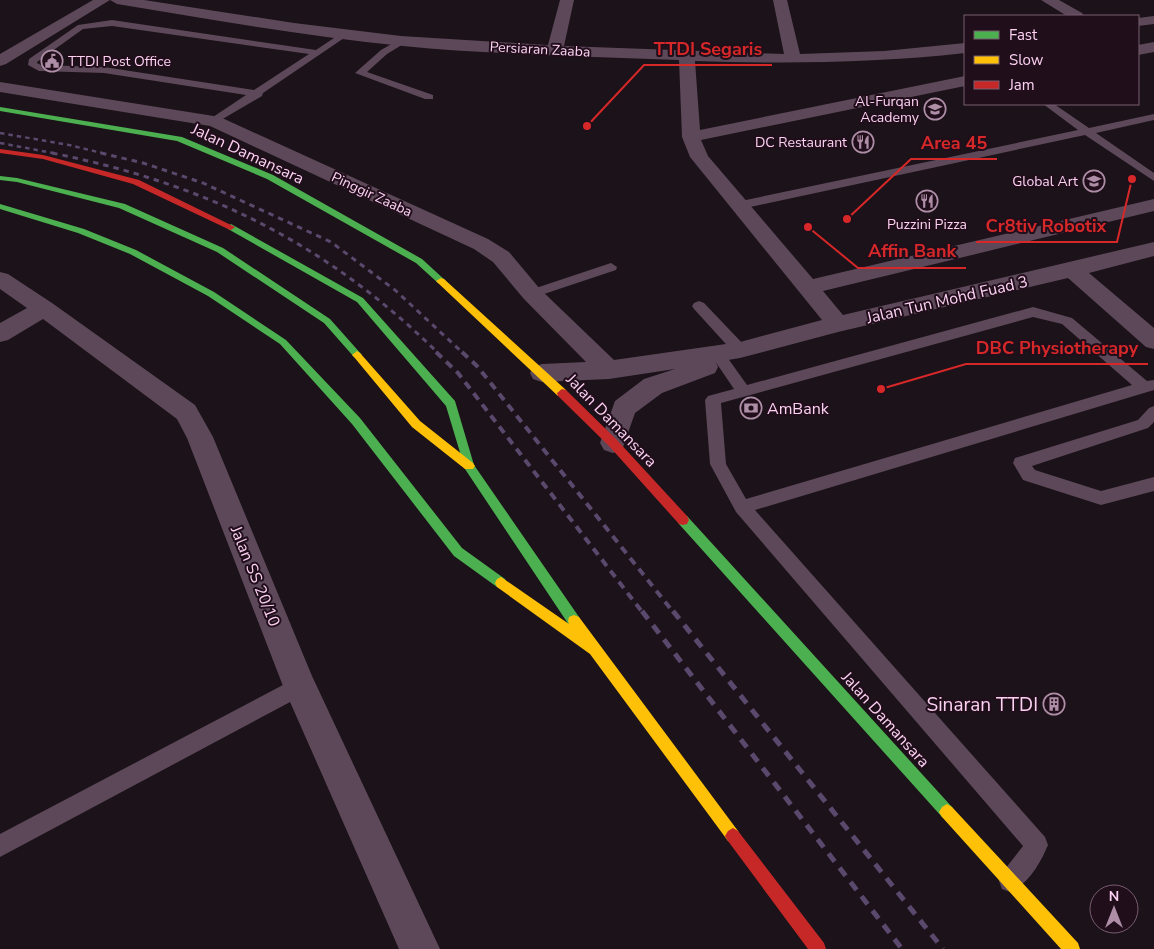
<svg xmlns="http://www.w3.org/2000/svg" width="1154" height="949" viewBox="0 0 1154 949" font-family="'Nunito Sans',sans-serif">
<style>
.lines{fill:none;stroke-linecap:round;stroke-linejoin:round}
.lane{fill:#5c4859;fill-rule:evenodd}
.street{fill:#5c4859;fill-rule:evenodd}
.fast{fill:#4caf50;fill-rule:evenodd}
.slow{fill:#ffc107;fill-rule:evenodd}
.jam{fill:#c62828;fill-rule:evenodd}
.rail-far3{stroke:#5a486d;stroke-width:2.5;stroke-dasharray:4.5 4;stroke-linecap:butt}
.rail-far2{stroke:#5a486d;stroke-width:3;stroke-dasharray:5.5 5;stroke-linecap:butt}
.rail-far1{stroke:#5a486d;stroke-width:4;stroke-dasharray:8 6;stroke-linecap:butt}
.rail{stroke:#5a486d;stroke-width:5;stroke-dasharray:10 8;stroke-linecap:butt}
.labels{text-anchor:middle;stroke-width:4;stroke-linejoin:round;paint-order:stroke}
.far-street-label{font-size:14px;fill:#fcd1f2;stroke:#200e1b}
.far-poi-label{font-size:14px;fill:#fcd1f2;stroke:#200e1b;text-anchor:end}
.street-label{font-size:16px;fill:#fcd1f2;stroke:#200e1b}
.poi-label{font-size:16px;fill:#fcd1f2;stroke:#200e1b;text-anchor:start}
.near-poi-label{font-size:19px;fill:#fcd1f2;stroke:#200e1b;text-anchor:end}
.leader{fill:none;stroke:#d62828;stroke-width:2}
.callout-dot{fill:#d62828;stroke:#200e1b;stroke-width:2}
.callout-label{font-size:18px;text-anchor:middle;font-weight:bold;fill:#d62828;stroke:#200e1b;stroke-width:4;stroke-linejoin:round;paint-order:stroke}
</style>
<rect width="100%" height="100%" fill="#1c1219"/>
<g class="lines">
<path class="lane" d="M112 20 316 50 343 32H349L350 34 263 93 262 96 214 124 209 121 210 119 246 95 104 73 39 71 28 65 29 59 78 25ZM112 26 309 54 254 90 104 67 41 65 37 63V62L83 29Z
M402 38 407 41 405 43 387 54 367 72 433 95V99H425L355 73 381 50Z
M1043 104H1054L1089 128 1154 114V120L1096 133 1154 173V181L1085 135 741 209 735 205 741 201 1078 130Z
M611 263 617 267 616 270 532 298 527 297 525 294 527 291Z
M699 301 704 303 745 346 747 350 745 354H735L694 309 692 306 694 303Z
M1033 307 1072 318 1147 381 1154 380V390L755 510 1045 837 1048 845C1041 862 1028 885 1010 892L1002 889 999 881 1002 873 1023 846 736 512 710 464 705 400 708 396 734 389 715 361 717 357 722 356 727 357 747 385ZM1033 317 1062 324 1132 385 746 499 726 464 721 403Z
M1154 406V422L1148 428 1032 466 1035 470 1101 491 1154 477V491L1101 505 1023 480 1013 463 1015 458 1138 420 1149 408Z
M300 676 307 679 310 686 307 693 0 857V834Z"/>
<path class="street" d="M93 0H144L294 23 401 36 548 45 560 0H574L564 46 784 54 773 0H787L800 54 884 51 965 43V53C875 63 786 64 695 61L700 130 965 76V86L701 140 708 156 813 279 1154 199V211L823 291 843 315 1154 242V256L1089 273 1154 328V349L1146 347 1068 278 838 332 740 358 716 362 718 367 715 373 662 393 635 413 622 450 613 453 604 450 600 443 615 401 644 379 675 369 609 379 542 382 533 379 530 373 533 367 542 364 586 362 524 299 493 262 474 249 210 126 0 92V82L220 117 488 239 509 252 540 289 614 360 740 342 822 320 690 157 682 137 679 60C587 56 494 55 403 46 307 36 212 20 117 4L110 0 6 64 0 66V54Z
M1041 0H1059L1082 13 1084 16H1067Z
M1154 16V24L1138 26V18Z
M1154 42V52L1138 55V45Z
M0 272 8 274 52 303 195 405 213 437 312 676 440 949H399L283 686 187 438 177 419 43 319 8 340 0 342V323L27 308 0 289Z"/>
<path class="fast" d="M0 107 182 137 273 175 422 259 446 281 441 284 438 283 416 263 267 179 177 141 0 111Z
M0 176 17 178 125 204 223 248 330 319 362 355 357 359 354 357 324 323 217 252 119 208 17 182 0 180Z
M0 204 84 229 136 250 214 292 286 340 360 418 462 548 505 579 507 583 505 587 501 589 497 587 454 556 352 424 280 344 208 296 130 254 78 233 0 209Z
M231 224 363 298 455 401 474 465 579 617 580 621 579 625 574 627 569 625 465 469 446 406 357 302 228 229 227 227Z
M683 515 687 516 952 807 955 812 952 817 947 820 942 817 679 524 677 520 679 516Z"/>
<path class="slow" d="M441 278 444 279 566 390 567 393 566 396H558L438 283 436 281Z
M357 351 360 353 420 421 473 463 475 466 473 469H465L412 427 354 357 352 355Z
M501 577 569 624 568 621 569 617 574 615 579 617 738 831 741 836 738 841 733 844 728 841 590 654 497 587 495 583 497 579Z
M947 804 952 807 1078 943 1080 949H1061L942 817 939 812 942 807Z"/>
<path class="jam" d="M0 149 43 155 139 180 235 227 231 230 228 229 133 184 43 159 0 153Z
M562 389 566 390 617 440 687 516 689 520 687 524 683 525 679 524 609 446 558 396 557 393Z
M733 828 738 831 824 943 826 949H808L728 841 725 836 728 831Z"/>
<path class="rail-far3" d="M0 133 69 145 106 154
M0 143 58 154"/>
<path class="rail-far2" d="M52 153C206 184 326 243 438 353
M101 153 143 163 203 183 331 242 395 290 463 353"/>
<path class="rail-far1" d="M436 352 458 373 643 613
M462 352 477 366 674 613"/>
<path class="rail" d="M642 611 902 949
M673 611 943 949"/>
</g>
<defs>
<g id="civic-ring" transform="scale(1.125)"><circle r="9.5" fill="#200e1b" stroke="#ae8ea6" stroke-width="1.5"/><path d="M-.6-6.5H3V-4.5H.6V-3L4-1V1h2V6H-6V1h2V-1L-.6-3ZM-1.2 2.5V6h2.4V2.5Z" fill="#ae8ea6"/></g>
<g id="school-ring" transform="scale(1.125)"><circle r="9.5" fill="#200e1b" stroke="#ae8ea6" stroke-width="1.5"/><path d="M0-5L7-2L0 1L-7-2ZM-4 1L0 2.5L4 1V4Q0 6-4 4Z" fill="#ae8ea6"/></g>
<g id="restaurant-ring" transform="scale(1.125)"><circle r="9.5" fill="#200e1b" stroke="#ae8ea6" stroke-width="1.5"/><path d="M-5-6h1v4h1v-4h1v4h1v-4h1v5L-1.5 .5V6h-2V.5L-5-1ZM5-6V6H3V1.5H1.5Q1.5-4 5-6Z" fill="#ae8ea6"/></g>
<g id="bank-ring" transform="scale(1.125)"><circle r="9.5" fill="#200e1b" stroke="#ae8ea6" stroke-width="1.5"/><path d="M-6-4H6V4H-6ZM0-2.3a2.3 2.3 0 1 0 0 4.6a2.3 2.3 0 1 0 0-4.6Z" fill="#ae8ea6"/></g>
<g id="building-ring" transform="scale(1.125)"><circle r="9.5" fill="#200e1b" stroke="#ae8ea6" stroke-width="1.5"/><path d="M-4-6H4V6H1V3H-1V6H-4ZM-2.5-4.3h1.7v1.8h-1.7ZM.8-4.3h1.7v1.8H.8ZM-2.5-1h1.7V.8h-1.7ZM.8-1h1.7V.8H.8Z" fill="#ae8ea6"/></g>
</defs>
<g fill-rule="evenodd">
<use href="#civic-ring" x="52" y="61"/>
<use href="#school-ring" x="935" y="109"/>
<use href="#restaurant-ring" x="863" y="142"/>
<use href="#school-ring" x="1094" y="181"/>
<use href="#restaurant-ring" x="927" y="201"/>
<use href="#bank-ring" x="751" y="408"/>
<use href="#building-ring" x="1054" y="704"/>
</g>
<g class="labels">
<g class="far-street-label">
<text transform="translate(540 49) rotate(3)" y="5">Persiaran Zaaba</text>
<text transform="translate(372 194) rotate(25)" y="5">Pinggir Zaaba</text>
</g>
<g class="far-poi-label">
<text x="68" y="66" text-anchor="start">TTDI Post Office</text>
<text x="919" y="106">Al-Furqan<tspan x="919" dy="16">Academy</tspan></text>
<text x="847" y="147">DC Restaurant</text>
<text x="1078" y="186">Global Art</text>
<text x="927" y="229" text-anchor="middle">Puzzini Pizza</text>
</g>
<g class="street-label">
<text transform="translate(248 153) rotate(25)" y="6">Jalan Damansara</text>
<text transform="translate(947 299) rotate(-13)" y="6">Jalan Tun Mohd Fuad 3</text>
<text transform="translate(612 420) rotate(46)" y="6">Jalan Damansara</text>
<text transform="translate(256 576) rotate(68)" y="6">Jalan SS 20/10</text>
<text transform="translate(886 719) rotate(48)" y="6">Jalan Damansara</text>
</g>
<g class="poi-label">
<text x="767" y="414">AmBank</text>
</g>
<g class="near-poi-label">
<text x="1038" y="711">Sinaran TTDI</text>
</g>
</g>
<path class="leader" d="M587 126L644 65H772M847 219L911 159H997M1132 179L1117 242H976M808 227L858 268H966M881 389L966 364H1148"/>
<g class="callout-dot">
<circle cx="587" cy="126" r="5"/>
<circle cx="847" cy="219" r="5"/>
<circle cx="1132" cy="179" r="5"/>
<circle cx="808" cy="227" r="5"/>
<circle cx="881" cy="389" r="5"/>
</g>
<g class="callout-label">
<text x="708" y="55">TTDI Segaris</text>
<text x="954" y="149">Area 45</text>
<text x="1046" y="232">Cr8tiv Robotix</text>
<text x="912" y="257">Affin Bank</text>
<text x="1057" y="354">DBC Physiotherapy</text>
</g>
<rect x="964" y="15" width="175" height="90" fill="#200e1b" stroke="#785c71"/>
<rect x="974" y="31" width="25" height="8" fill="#4caf50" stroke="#785c71"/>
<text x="1009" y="40" font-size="15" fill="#fcd1f2">Fast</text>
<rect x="974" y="56" width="25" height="8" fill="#ffc107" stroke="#785c71"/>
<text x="1009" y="65" font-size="15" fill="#fcd1f2">Slow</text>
<rect x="974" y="81" width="25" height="8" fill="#c62828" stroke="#785c71"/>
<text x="1009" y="90" font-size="15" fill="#fcd1f2">Jam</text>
<g transform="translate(1114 909)"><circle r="24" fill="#200e1b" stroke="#785c71"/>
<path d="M0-4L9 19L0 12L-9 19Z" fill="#ae8ea6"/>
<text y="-8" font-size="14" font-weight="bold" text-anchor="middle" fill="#fcd1f2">N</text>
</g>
</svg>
